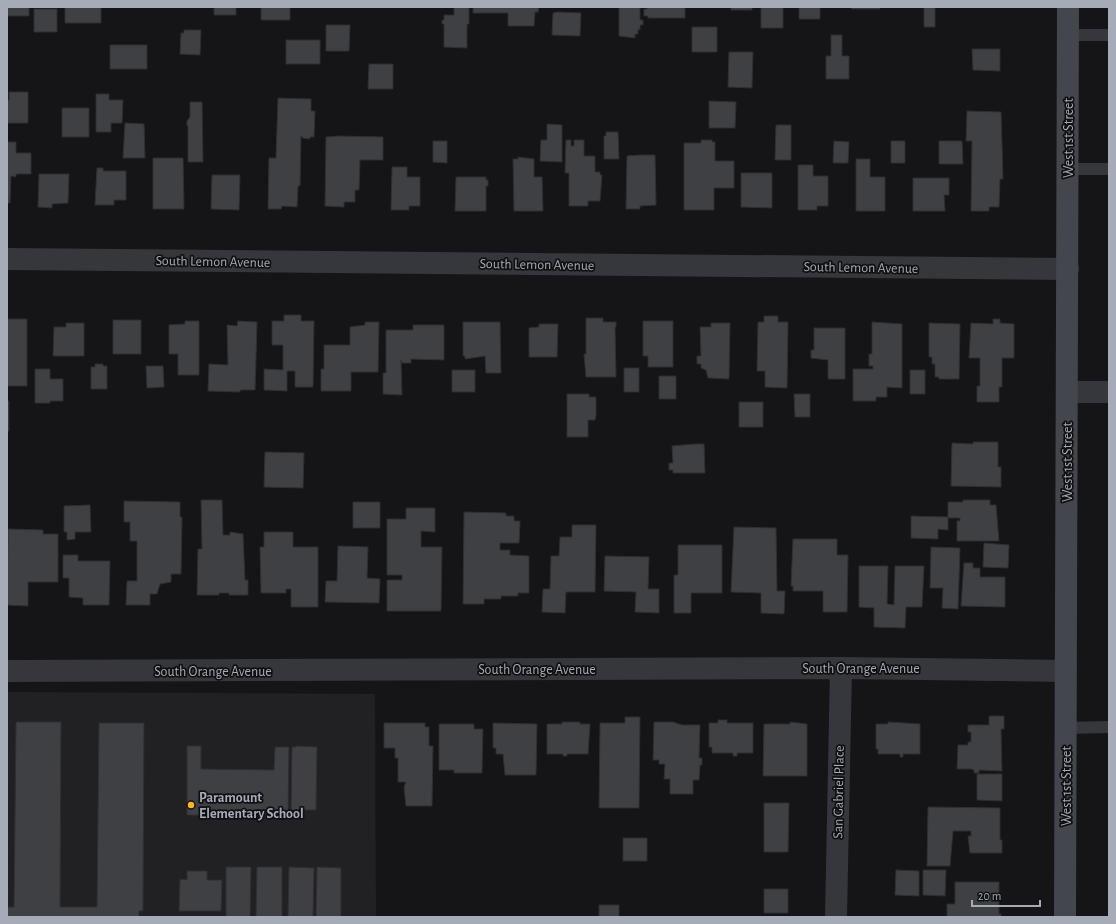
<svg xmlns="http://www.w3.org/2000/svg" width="1116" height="924" viewBox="0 0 1116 924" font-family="'Alegreya Sans',sans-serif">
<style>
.built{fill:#212124}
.building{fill:#3f4044;stroke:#2f2f33}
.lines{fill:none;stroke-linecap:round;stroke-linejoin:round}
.lane{stroke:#36373c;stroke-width:12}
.street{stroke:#36373c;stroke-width:22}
.secondary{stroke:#44464d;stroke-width:22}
.poi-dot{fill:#ffb825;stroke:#101012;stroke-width:1.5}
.labels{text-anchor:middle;stroke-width:3.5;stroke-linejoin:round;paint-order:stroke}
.street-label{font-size:14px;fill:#a6abb8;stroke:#101012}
.poi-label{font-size:14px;font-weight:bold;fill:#a6abb8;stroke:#101012;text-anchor:start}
</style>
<rect width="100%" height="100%" fill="#151517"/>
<path class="built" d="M7 692 375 694 376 917H7Z"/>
<path class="building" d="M7 7H29V16H7Z
M65 7H101V23H65Z
M214 7H236V15H214Z
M261 7H290V20H261Z
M454 7H469V24H467V48L444 47V24H442V20H444V15H454Z
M473 7H539L538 12H535L534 26H508V13H473Z
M619 7H640V20H643V25H640V30L638 29V34H635V38L619 36Z
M647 7H685V18H648V16H644V9H647Z
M731 7H752V10H731Z
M761 7H783V28H761Z
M799 7H820V19H799Z
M851 7H880V9H852Z
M913 7H935V27H924V7Z
M34 9H57V32H34Z
M557 12 581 13 580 36 552 35 553 13Z
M326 25H350L349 51H326Z
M692 27H717V52H692Z
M184 30H201L200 55 180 54 181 33H184Z
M831 35H842V56H849V79H826V56H831Z
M286 40H320V64H286Z
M110 45H147V69H110Z
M972 49H1000V71L973 70Z
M729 52H753L752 88 728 87Z
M369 64H393V89H368Z
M9 92H28V123H7V100H9Z
M96 94H109V100H123L122 123H111V132H96Z
M278 98 311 99V111H315L314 137H310V139L303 138 301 136 300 186H298L297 207 282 206 281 209H268L269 158H276Z
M709 101 736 102 735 128H709Z
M190 102H202L203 162H188V126H187V121L190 117Z
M62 108H89V137H62Z
M967 111 1001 112 1003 179H1000L999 207H989V211H971L972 141H966Z
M125 123 144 124 145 158H123Z
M547 124 562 125V162L540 161 541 140H547Z
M776 125H791V160H775Z
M606 132H618L619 159H604V136H606Z
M339 136 383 137V160H360L359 190H355V202H344V207L325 206 326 137Z
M566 140H571V146H574V140H584V156H595V172H600V175H602L600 201H588V206H569V173H565Z
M701 140H712V142H715V161H734V188H714V210H684V143H701Z
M433 141H447V163L433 162Z
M834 141 849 142 848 163H833Z
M891 141H905V163H891Z
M939 141H962L963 164H939Z
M7 142H16V153H31V174H16V177L11 176 10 203H7Z
M640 155H655L656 205 640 206V209H626L627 156Z
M518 157 534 159V177H542L543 211H514L513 159H518Z
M153 158H183L184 209H153Z
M856 159H870V177H885V211H856Z
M798 165H813V176H828V206H817V210H798Z
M392 167H407V177H420V206H409V210H391Z
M97 168H103V171H126V200H114V205H95Z
M741 173H772V208L741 207Z
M39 174H69L68 203 52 204V208L38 207Z
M212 175H240L239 210 211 209Z
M456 177H486V180H488V186H486V211H455Z
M913 178H949V195H944L945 211H913Z
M284 315H301V321H314L313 387H295V371H287V391L264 390V369L283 370V345H272V321H284Z
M764 316H778V322H788L787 388 765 387V371H757L758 322H764Z
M586 318H603V322H616V327H615L616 377H586L584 354H586Z
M7 319H27V386H7Z
M993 319H1000V323L1014 324V358H1002V387H999V402H977V386H980V358H969L971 323 993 324Z
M113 320H141V354H113Z
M185 321H199V375H178V354H169V325L185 324Z
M238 321 257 322 255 390H240V392L208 391 209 364 228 365 227 325 237 326Z
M643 321H673V367H648V356H643Z
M365 322H379L378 372H351V391H321V369H324V345H350V327L365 325Z
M463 322H500L501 373H486L485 356 465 359V356H463Z
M872 322 902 324V388L887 387V397H876V401H853V369H873V366H869V354H872Z
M66 323H84V356H53L54 327H66Z
M711 323H730L729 379 708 378 706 370 701 368V364H697V356H701L700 327H711Z
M929 323 960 324 959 379H939V377H935V364H932V357H929Z
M539 324H558L557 357H529V328L539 327Z
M413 325H444V360L411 359V363H402L401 360 402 395 383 394V373H386V330H413Z
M814 328H845V379H828V360L811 358V350H814Z
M95 364H103V366H107V389H91V367H95Z
M146 366H163L164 387 147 388Z
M624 368H639V392H624Z
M35 369H50V379H63V401H50V403H35Z
M452 370H475V392H452Z
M910 370H925V394H910Z
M659 376H676V399H659Z
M567 394H589V397H596V415L595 420H588V437H567Z
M794 394H810V417H795Z
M7 401H9V431H7Z
M739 402H763V427H739Z
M973 442H998V467H1001V487L951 486 952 443 973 444Z
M696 444H704L705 473H673V470H669V463H673L672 446Z
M265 452 304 453 303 488 264 487Z
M201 500H222L223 535H230V532L243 534 245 580H248V595H229V593H219V595H197L198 549H202Z
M963 500H990V505H996L999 541H957V521H960V518H948V502H963Z
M124 501 180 502V517H182L181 574H171V582L160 584 157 594H150V605H126L127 581H137V541H130V522H124Z
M353 502H380V528H353Z
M90 505 91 532H75V539L67 540V532H64V506Z
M406 508H435V532L421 531V547H442L441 611H387V580H402V575H387V519H406Z
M464 512 506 513V516H514V521H520L519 543H500V550H510V555L529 556V593H518V596H501V599H484V604H463Z
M911 516 948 517V530L938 529V539L911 538Z
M572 525H596L595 592H566L565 613 542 612 543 589H550L551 556H559L560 537H572Z
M734 527 776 528 777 591H785L784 614 761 613V593L731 592Z
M8 529 43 530V534H58V582H28V606L7 605Z
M264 532H293V547H318V607H291V589H286V593H261L260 547H264Z
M793 539H837V555H848L847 612H823V591H793V586H791Z
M984 543 1009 545 1008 568 983 567Z
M678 545H722V593H691V613H674V575H678Z
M338 546 368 547 367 578 380 579 379 603 325 602 326 581H337Z
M931 547 960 548 958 609 942 608 943 588H930Z
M63 555H78V561H110L109 605H83V598L69 597V578H63Z
M605 556 649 557 648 589H659V613L635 612 636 592 604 591Z
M964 563H973V568H980V577H1005V607L961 606Z
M859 566H888L887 604 894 605 895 566H924L922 607H906L905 628 874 627V608L859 607Z
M989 716H1004V729H1001L1002 771 979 770V773H974V770L971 769H957L958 745H968V742H971V732H968V725H989Z
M625 717H640L639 808H599L600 723H625Z
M718 720H727V723H753V753H737V756H733V753H712V747H709V723H718Z
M16 722H61L60 907H97L99 723H144L143 911H139V917H7V907H14Z
M562 722H580V724H590L588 754H567V756H563V754H547V724H562Z
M654 722H673L682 725H700L699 758H702V765H700L699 780H693V794H670V779H664L665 764H659V760H653Z
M790 722 807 724V776H763L764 724H790Z
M888 722 920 724V754H903V757H900V754H878V749H876V724H888Z
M384 723H425V727H429V746H433L432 806H406L404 787 406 782H398V758H395V748H384Z
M493 723 537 724 536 775H505L503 754H496V748H493Z
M439 724H474V729H483L482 773H454V770H439Z
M187 746H201V769L274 770 275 747H289L288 816 187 815Z
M296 746 317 747 316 810H291L292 747H296Z
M977 774H1002V801L977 800Z
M764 803H789L788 852H764Z
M928 807 1000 808V840H1002V853H970L968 836H971V831H953L950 866H927Z
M623 838H647V861H623Z
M226 867H251L250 917H226Z
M257 867H282V917H256Z
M289 867 314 868 313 917H288Z
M317 867 341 868V917H316Z
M896 870 919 871V896L895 895Z
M923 870H946L945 896 923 895Z
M187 871H207V880H222L221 911H179L180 879 187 880Z
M955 882H999V914H1001V917H947V904H955Z
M764 889H788V913H764Z
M599 905H619V917H599Z"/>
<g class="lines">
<path class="lane" d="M1068 35H1109
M1068 169H1109
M1066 728 1109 727"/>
<path class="street" d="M7 259 1068 269
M1067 392H1109
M7 671 841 668 1066 671
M836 917 841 668"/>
<path class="secondary" d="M1065 917 1068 7"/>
</g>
<circle class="poi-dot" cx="191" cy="805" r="4"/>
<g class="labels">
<g class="street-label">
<text transform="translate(1068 138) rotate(-90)" y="5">West 1st Street</text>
<text transform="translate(213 261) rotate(1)" y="5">South Lemon Avenue</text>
<text transform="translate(537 264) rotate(1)" y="5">South Lemon Avenue</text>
<text transform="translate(861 267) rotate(1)" y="5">South Lemon Avenue</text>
<text transform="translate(1067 462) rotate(-90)" y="5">West 1st Street</text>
<text x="861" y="673">South Orange Avenue</text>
<text x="537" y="674">South Orange Avenue</text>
<text x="213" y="676">South Orange Avenue</text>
<text transform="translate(1066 786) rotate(-90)" y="5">West 1st Street</text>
<text transform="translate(838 792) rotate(-89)" y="5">San Gabriel Place</text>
</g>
<g class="poi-label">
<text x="199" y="802">Paramount<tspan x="199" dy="16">Elementary School</tspan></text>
</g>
</g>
<rect width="1116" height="924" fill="none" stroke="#a6abb8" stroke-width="16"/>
<path d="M972 900v6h68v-6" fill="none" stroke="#a6abb8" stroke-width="2"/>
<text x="978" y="900" font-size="12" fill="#a6abb8" stroke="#101012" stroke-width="3" paint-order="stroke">20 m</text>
</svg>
